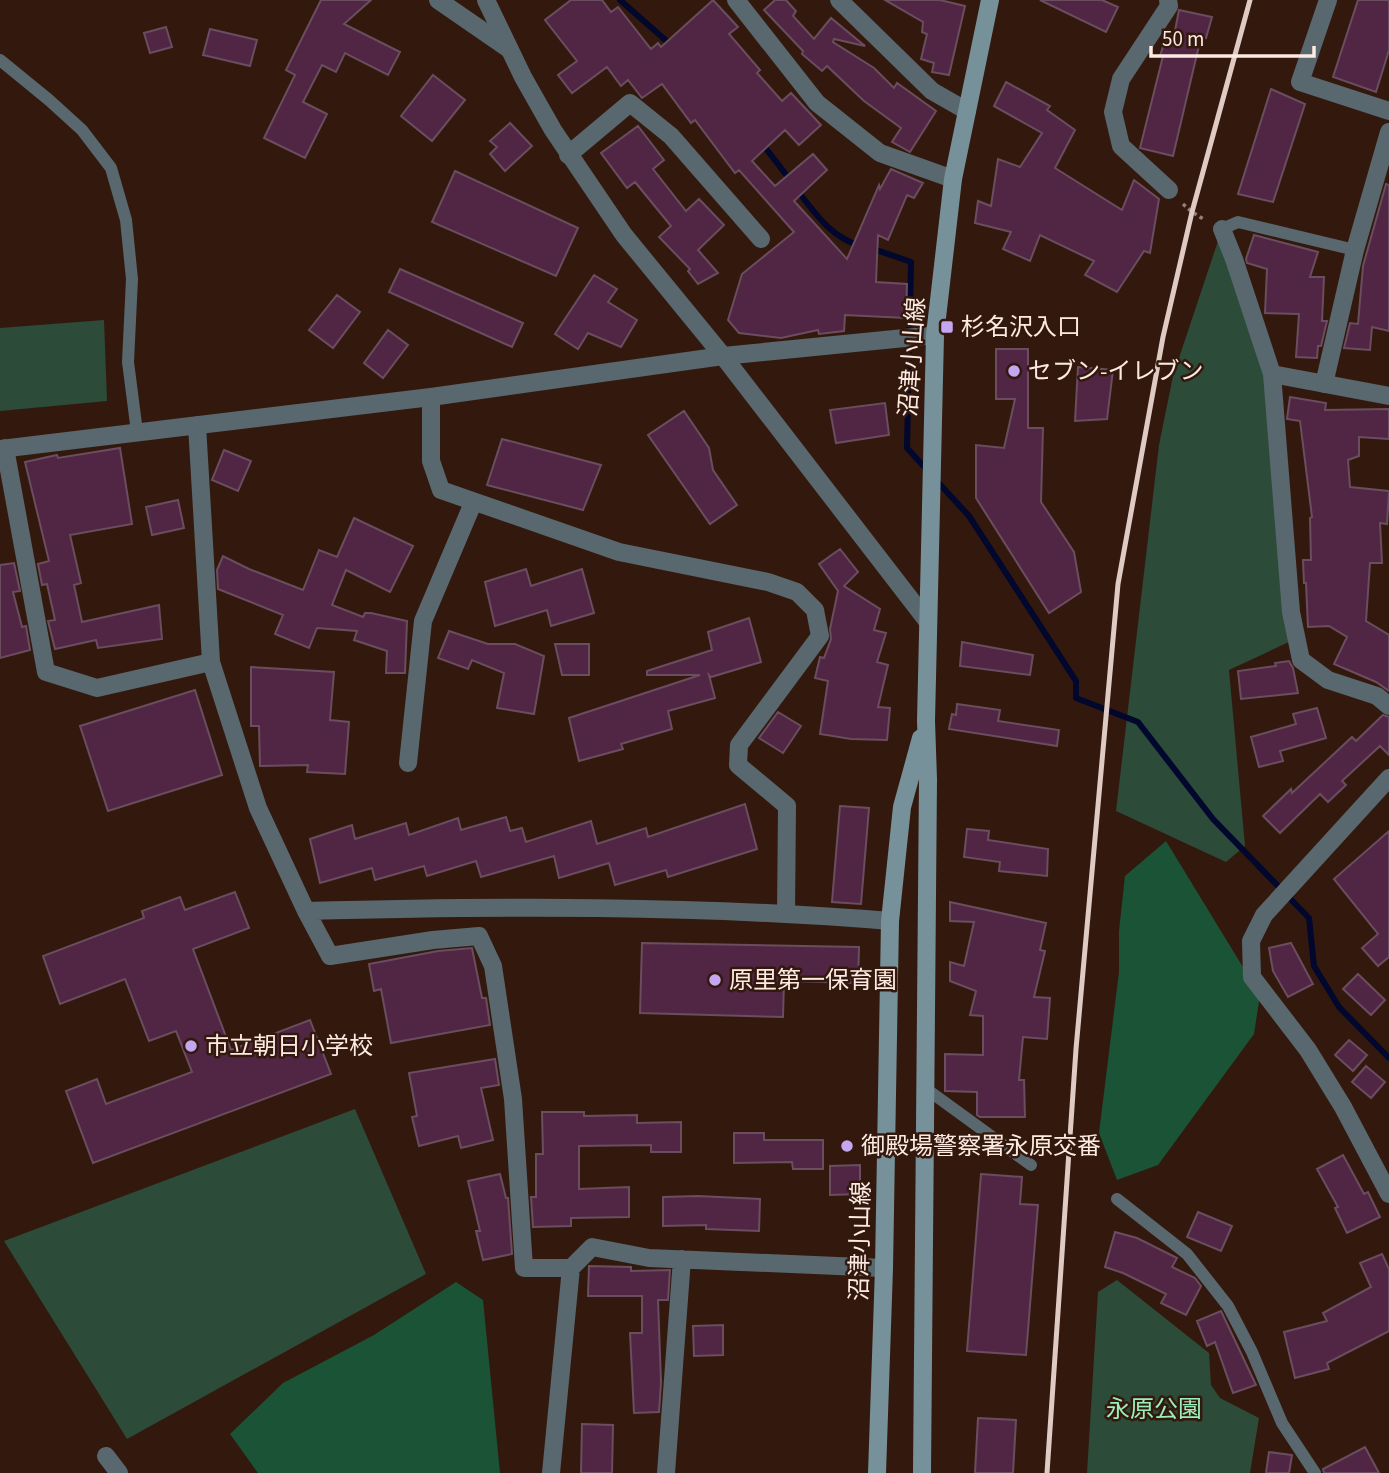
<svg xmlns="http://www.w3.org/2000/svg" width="1389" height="1473" viewBox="0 0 1389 1473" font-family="'Source Sans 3','Noto Sans JP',sans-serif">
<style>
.green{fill:#2c4b39}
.forest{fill:#1b5336}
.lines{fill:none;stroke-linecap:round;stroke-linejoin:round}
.stream{stroke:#01072d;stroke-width:6}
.building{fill:#512644;stroke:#6a4d5f;stroke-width:2}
.path{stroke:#957f75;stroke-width:3.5;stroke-dasharray:3.5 3.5;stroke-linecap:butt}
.service{stroke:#58686e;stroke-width:12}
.minor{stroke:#58686e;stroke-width:18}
.tertiary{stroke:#58686e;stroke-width:18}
.secondary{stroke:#77919a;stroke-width:18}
.rail{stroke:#dfcbc3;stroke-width:5}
.poi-dot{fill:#c5a7f1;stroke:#33190d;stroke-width:2.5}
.labels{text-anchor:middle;stroke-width:5;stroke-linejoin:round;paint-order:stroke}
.poi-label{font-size:24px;fill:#fdeae2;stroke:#33190d;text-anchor:start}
.street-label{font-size:24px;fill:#fdeae2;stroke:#33190d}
.park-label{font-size:24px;fill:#9bedbc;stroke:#33190d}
</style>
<rect width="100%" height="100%" fill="#33190d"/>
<path class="green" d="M1222 229 1264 367 1291 641 1229 670 1245 846 1226 862 1116 811 1159 445 1173 376Z
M104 320 107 401 0 411V328Z
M355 1109 426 1274 127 1439 4 1241Z
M1117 1280 1209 1353 1211 1385 1220 1398 1259 1418 1250 1473H1087L1098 1292Z"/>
<path class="forest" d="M1166 841 1260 995 1254 1034 1158 1165 1117 1180 1099 1133 1119 972V931L1125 876Z
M456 1282 483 1300 500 1473H258L230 1434 283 1383 374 1335Z"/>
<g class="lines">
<path class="stream" d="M620 0 671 45
M761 142 791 181
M797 190C815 213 831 238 861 246
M871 248 911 262 907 448 928 471
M935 479 969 516 1076 681V698L1138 722 1213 819 1309 918 1314 966 1339 1007 1389 1058"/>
</g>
<path class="building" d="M321 0H371L344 24 400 52 388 75 345 53 336 72 322 65 303 102 327 114 305 158 264 138 295 75 286 70Z
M571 0H602L611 12 618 7 651 49 658 43 661 47 713 0 738 27 729 34 760 70 757 73 782 101 791 93 821 125 799 145 785 130 752 161 775 186 813 154 827 170 794 201 847 259 879 185 880 189 891 169 923 183 914 198 907 195 888 240 878 235 876 282 907 284 906 318 845 315 844 331 819 334 818 330 781 338 739 333 728 320 742 274 794 232 739 170 735 173 695 120 691 123 662 84 642 98 628 80 621 86 607 67 572 93 558 75 577 61 545 20Z
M775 0H786L796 11 793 16 814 39 831 18 865 46 834 39 833 42 874 68 894 88 897 83 936 111 910 152 892 142 901 128 864 101 827 66 822 71 802 54 803 51 764 10Z
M885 0H940L965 6 949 75 932 72 934 63 921 59 927 34 922 32 923 22Z
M1040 0H1102L1118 7 1106 32Z
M1358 0H1389V50L1376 92 1333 77Z
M1179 10 1212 17 1206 38 1201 37 1173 156 1140 148 1163 56H1160L1167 34 1174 36Z
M166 27 172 47 150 53 144 33Z
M210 29 257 40 250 66 203 55Z
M433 75 465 100 432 141 401 116Z
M1006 82 1050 106 1047 110 1075 130 1055 168 1122 210 1134 180 1159 199 1150 253 1144 251 1117 292 1085 275 1094 261 1040 235 1030 261 1003 249 1011 232 975 223 978 201 991 206 998 159 1020 167 1042 133 994 106Z
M1271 89 1305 104 1273 202 1238 194Z
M510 123 532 146 505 171 490 154 497 147 490 141Z
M638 126 664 160 653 169 686 211 699 199 724 225 698 250 718 273 698 284 688 271 690 269 659 237 671 226 635 182 627 188 601 153Z
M455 171 578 228 556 276 432 222Z
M1386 184 1389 185V331L1372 327 1370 350 1344 348 1350 323 1358 324 1363 266Z
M1254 235 1318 252 1310 277H1324L1322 321H1327L1321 346H1318L1317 358 1296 357 1299 314 1265 313 1267 269 1247 263 1246 259Z
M400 269 523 323 512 347 389 292Z
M594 275 617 289 608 302 637 320 621 347 588 333 578 349 555 334Z
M337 295 360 312 333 348 309 330Z
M388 330 408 345 383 378 364 363Z
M996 349H1028V428H1043L1041 502 1074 552 1081 592 1049 613 976 498V445L1004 448 1015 399H996Z
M1078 367 1113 370 1107 419 1075 421Z
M1290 397 1326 403 1325 410 1389 409V439L1359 437V456L1348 460 1350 487 1389 491 1387 524 1380 523 1382 563H1370L1366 621 1389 635V691L1376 682 1334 664 1347 637 1329 626 1308 627 1306 583H1304L1303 560H1311L1310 518 1312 517 1300 421 1287 419Z
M885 403 889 435 836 443 830 410Z
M684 411 709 448 713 470 737 505 710 524 648 435Z
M502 439 601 465 583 510 487 485Z
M120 448 132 524 70 535 81 583 74 585 82 622 159 605 162 639 98 648 96 640 55 649 48 621 55 620 47 584 42 585 38 564 49 561 25 462 57 455 58 458Z
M224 450 251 461 238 491 212 480Z
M178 500 184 528 152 535 146 507Z
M354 518 413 546 390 592 346 570 332 605 363 617 365 613H371L407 621 405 673H386L387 651 354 640 357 631 317 628 309 648 275 634 283 615 218 589 217 570 223 556 249 569 303 590 319 550 337 557Z
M840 549 858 572 844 586 880 609 874 630 886 633 877 662 888 665 878 707 890 708 887 740 851 739 820 734 828 681 815 678 820 657 824 658 831 639 830 629 838 591 819 564Z
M14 563 20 591 13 592 22 627 26 626 30 650 0 658V565Z
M526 569 531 586 582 569 594 613 551 626 547 610 495 626 485 582Z
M749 618 761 662 711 677 709 675 715 698 668 711 672 729 621 744 623 749 579 761 569 718 700 675H647V671L712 650 708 632Z
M449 631 488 644H515L544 656 534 714 497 708 504 673 472 660 468 669 438 658Z
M962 642 1033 655 1030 675 960 666Z
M555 644H589V675H562Z
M1289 661 1293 668 1298 693 1241 699 1238 671 1276 666 1275 663Z
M251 667 334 672 330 720 349 722 345 774 307 772 308 765 260 766 259 726H251Z
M195 690 222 775 108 811 80 726Z
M957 704 1000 710 998 721 1059 730 1057 746 949 729 952 714 956 715Z
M1317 708 1326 738 1280 751 1283 761 1259 767 1251 737 1296 724 1293 714Z
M778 712 801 726 783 753 759 738Z
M1383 715 1389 717V755L1380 746 1342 781 1346 785 1328 802 1320 794 1280 833 1263 816 1291 789 1292 793 1352 737 1356 741Z
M745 804 757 849 668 877 666 870 615 885 609 863 559 878 554 856 481 877 476 861 427 876 424 866 375 880 372 868 320 883 310 839 352 825 355 839 406 823 409 835 458 818 461 830 506 817 510 831 522 828 526 842 591 821 597 844 646 828 648 837Z
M840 806 869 808 861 904 832 902Z
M967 829 989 831 988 840 1048 849 1047 876 999 871 1000 862 964 857Z
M1389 831V957L1378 966 1362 948 1378 934 1334 879Z
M235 892 249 928 193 949 231 1050 310 1020 331 1074 93 1163 66 1091 97 1079 106 1104 192 1072 176 1031 149 1041 125 979 60 1004 43 956 144 918 142 911 180 897 185 910Z
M950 902 1046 923 1040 950 1045 951 1034 997 1050 998 1047 1039 1023 1037 1019 1080H1024L1025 1117H980L977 1115V1092L945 1091V1054L983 1055V1016L970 1015 976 991 950 981V962L964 966 974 922 950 921Z
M642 943 859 947 858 983 784 981 783 1017 640 1013Z
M1291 943 1313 984 1288 997 1273 971 1269 948Z
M472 948 482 998H486L490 1025 391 1043 381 989 374 991 369 964 438 951Z
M1358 974 1385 1000 1371 1015 1343 989Z
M1349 1040 1367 1055 1353 1071 1335 1055Z
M495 1059 499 1085 481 1088 493 1140 461 1148 458 1136 419 1146 412 1117 417 1116 409 1073Z
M1366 1066 1385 1082 1371 1098 1352 1082Z
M542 1112H584V1116L637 1115V1123L681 1122V1152H651V1145L579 1146V1189L629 1187V1217L571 1218V1226L533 1227 531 1197H536V1154H543Z
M734 1133H764V1140H823V1169H793L792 1162 734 1163Z
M1343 1155 1364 1194 1368 1192 1380 1217 1347 1233 1335 1208 1338 1207 1317 1169Z
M860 1165V1194L830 1195V1166Z
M500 1174 506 1198H508L512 1254 483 1260 476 1231H480L468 1181Z
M981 1174 1022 1177 1020 1204 1038 1205 1026 1355 967 1351Z
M698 1196 760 1199 759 1231 706 1229V1225L663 1226V1197Z
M1198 1212 1232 1226 1221 1251 1187 1237Z
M1115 1232 1137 1238 1177 1258 1172 1267 1195 1278 1201 1286 1186 1315 1161 1303 1166 1294 1123 1273 1105 1267Z
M1382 1254 1389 1269V1331L1327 1363 1329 1369 1295 1378 1284 1332 1327 1321 1323 1313 1371 1287 1360 1263Z
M589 1266 631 1267V1271L670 1270 668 1300H658L661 1382 659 1412 634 1413 630 1333H642V1296H588Z
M1221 1311 1256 1385 1233 1393 1215 1342 1207 1346 1197 1321Z
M723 1325V1355L694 1356 693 1326Z
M978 1418 1016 1420 1013 1473H975Z
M582 1424 613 1425 612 1473H581Z
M1365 1447 1379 1473H1324L1323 1469Z
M1269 1452 1292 1455 1289 1473H1266Z"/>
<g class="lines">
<path class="path" d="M1183 204 1192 212 1205 220"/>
<path class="service" d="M0 60 49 100 82 130 111 168 126 220 132 279 128 362 137 432
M1222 229 1238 222 1355 250
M925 1088 1031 1165
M1117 1199 1187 1254 1228 1306 1252 1352 1282 1423 1315 1473"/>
<path class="minor" d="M438 0 509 49
M736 0 817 103 880 153 953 179
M839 0 932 91 967 111
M1168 0 1169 6 1121 79 1113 112 1121 146 1169 190
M1328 0 1300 82 1389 111
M568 155 630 103 671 136 761 239
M1222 229 1234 259 1272 374 1291 612 1301 660 1328 680 1377 696 1389 706
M1272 374 1389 396
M1324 384 1355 250 1389 132
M431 397V461L441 490 619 552 768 582 797 592 815 610 820 636 739 745 738 765 787 806 786 913
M197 425 211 662 258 808 306 911 330 956 433 940 479 936 493 966 513 1099 524 1268H571
M5 448 46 672 97 688 211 662
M0 449 431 397 723 356 935 335
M408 763 423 621 473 503
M1389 778 1264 915 1251 941 1252 977 1308 1050 1343 1107 1389 1194
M306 911C501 906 696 905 890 921
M106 1456 119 1473
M551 1473 571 1268 592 1247 649 1258 884 1268
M666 1473 682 1259"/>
<path class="tertiary" d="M486 0 523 77 553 130 624 235 723 356 928 622"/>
<path class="secondary" d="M877 1473 884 1268 890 921 902 807 921 738
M922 1473 928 779 926 721 935 335 953 179 990 0"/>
<path class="rail" d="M1047 1473 1076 1049 1118 584 1163 337 1192 212 1250 0"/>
</g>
<g class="poi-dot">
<rect x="940" y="320" width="14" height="14" rx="3.5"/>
<circle cx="1014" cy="371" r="7"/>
<circle cx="715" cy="980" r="7"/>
<circle cx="191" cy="1046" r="7"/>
<circle cx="847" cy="1146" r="7"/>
</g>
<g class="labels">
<g class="poi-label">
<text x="961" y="335">杉名沢入口</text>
<text x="1028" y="379">セブン-イレブン</text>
<text x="729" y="988">原里第一保育園</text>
<text x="205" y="1054">市立朝日小学校</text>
<text x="861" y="1154">御殿場警察署永原交番</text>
</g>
<g class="street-label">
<text transform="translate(912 357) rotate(-86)" y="8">沼津小山線</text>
<text transform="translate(860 1241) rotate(-89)" y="8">沼津小山線</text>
</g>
<g class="park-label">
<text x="1154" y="1417">永原公園</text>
</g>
</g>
<path d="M1151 46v10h163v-10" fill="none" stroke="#fdeae2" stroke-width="3.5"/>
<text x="1162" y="46" font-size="21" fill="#fdeae2" stroke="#33190d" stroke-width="5" paint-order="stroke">50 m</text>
</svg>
